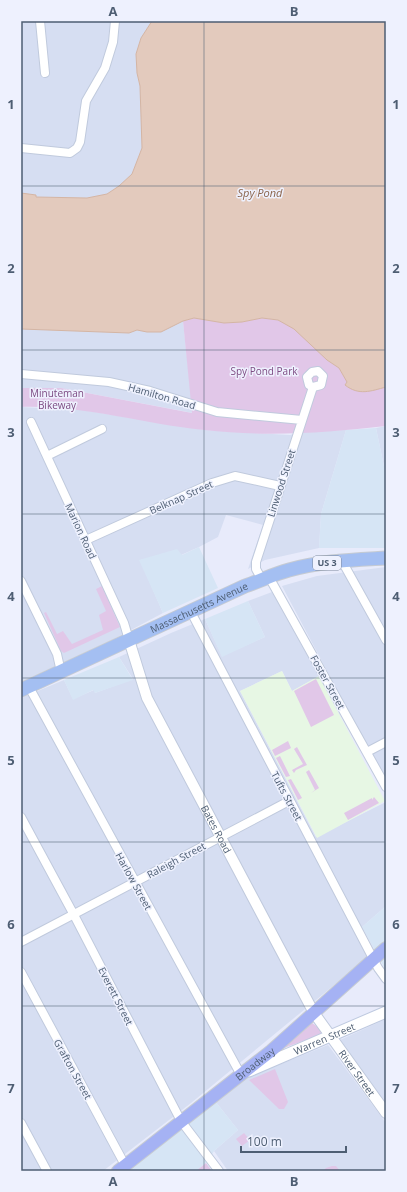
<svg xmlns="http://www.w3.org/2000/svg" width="407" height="1192" viewBox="0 0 407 1192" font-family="'Open Sans',sans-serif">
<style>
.residential{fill:#d6def2}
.commercial{fill:#d6e5f5}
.education{fill:#e7f7e4}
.green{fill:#e1c7e8}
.water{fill:#e3cabd;stroke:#d4b5a4}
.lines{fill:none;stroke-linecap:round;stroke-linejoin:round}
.minor-casing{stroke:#c0cadd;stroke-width:10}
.tertiary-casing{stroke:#c0cadd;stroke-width:12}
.secondary-casing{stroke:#bfcae0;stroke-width:13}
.primary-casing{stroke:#c6cbd2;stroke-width:14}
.trunk-casing{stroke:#c6cbd2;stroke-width:15}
.minor{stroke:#fff;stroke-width:8}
.tertiary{stroke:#fff;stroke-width:10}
.secondary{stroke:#fff;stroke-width:11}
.primary{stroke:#a5b2f4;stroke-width:12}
.trunk{stroke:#a4bff2;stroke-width:13}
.grid{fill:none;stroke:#4e5e73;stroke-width:1;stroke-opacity:0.55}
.labels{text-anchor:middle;stroke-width:3;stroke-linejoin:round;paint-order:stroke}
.shield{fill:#eef1fe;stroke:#7e8a9d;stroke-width:1}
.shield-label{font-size:9px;font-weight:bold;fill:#4e5e73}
.park-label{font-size:10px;fill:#7e4c83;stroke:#eef1fe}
.street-label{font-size:10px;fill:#4e5e73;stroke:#eef1fe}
.water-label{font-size:11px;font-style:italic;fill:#8b644c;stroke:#eef1fe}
.neatline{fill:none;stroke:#4e5e73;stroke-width:1.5}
.grid-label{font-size:13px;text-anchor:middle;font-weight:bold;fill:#4e5e73}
</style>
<rect width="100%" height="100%" fill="#e8ebfb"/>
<path class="residential" d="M21 21H152L141 38 136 54 137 73 140 86 142 148 132 174 119 186 107 194 87 198 36 197V195L21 193Z
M183 321 193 413 61 388H21V329L129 333 137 330 147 332H161Z
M21 407 83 410 205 430 290 435 308 431 346 430 321 514 319 548 265 560 248 569 263 525 226 515 218 537 199 547 181 555 140 560 163 613 114 639 21 682Z
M386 426V476L376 428Z
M386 567V782L282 586 317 576Z
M272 592 319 676 292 691 282 671 240 691 316 837 386 802V906L362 927 373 953 191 1103 103 1171H21V698L64 680 73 699 94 690 95 693 133 679 119 657 171 633 205 619 222 656 265 637 248 601Z
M386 1019V1105L340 1040Z
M328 1045 386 1123V1171H228L214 1151 238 1130 215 1101 244 1079Z"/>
<path class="commercial" d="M376 428 386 476V548H319L321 514 346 430Z
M199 547 218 588 163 613 139 560 177 549 182 555Z
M248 601 265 637 222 657 205 619Z
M119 657 133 680 95 693 93 690 73 700 64 680Z
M386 906V971L362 927Z
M215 1101 238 1130 214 1151 206 1163 196 1171H127Z"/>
<path class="education" d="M282 671 292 691 319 676 385 801 317 838 240 691Z"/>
<path class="green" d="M194 318 224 323 242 322 262 318 278 320 289 325 299 333 327 360 339 368 347 382 345 385C358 395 371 391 386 387V426C326 433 265 437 204 430 143 424 83 405 21 407V388H61L192 413 183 321Z
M102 586 120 627 64 653 61 651 44 613 46 612 57 634 63 631 72 644 103 630 99 615 106 611 96 589Z
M316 679 334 715 311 727 294 691Z
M288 741 291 748 275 756 272 750Z
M297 747 307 765 296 770 294 773 292 770 303 764 294 749Z
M280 756 290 776 286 777 276 758Z
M309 770 319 788 311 793 315 790 306 772Z
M291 779 302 798 298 800 288 780Z
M374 797 379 803 348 820 344 813 372 798V800Z
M312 1023 319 1028 322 1034 284 1048Z
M275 1069 288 1102 284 1109H279L249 1080Z
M244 1133 250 1140 242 1146 236 1139Z
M206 1163 212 1171H196Z
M332 1166H336L340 1171H323L326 1168Z"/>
<path class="water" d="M152 21H386V387C371 391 359 396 345 385L347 382 339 368 327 360 294 329 278 320 262 318 242 322 224 323 194 318 183 321 161 332H147L137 330 129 333 21 329V193L36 195V197L87 198 107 194 119 186 132 174 142 148 140 86 137 73 136 54 141 38Z"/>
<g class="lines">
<g class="minor-casing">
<path id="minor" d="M40 21 45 73
M21 148 70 153 77 148 80 142 86 101 105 68 113 42 115 21
M21 374 109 382 150 391 217 412 302 420
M31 422 124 623 129 640
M47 456 102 429
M86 540 212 483 235 476 280 486
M342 561 386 640
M269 577 386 787
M262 580 256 569V562L313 387 321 385 323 376 318 371 312 372 307 377 309 385 313 387
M21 581 57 654 61 672
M191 612 378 968 386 979
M29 687 241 1075
M367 752 386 742
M21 817 74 915 181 1121 219 1171
M21 942 289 801
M21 972 125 1165
M21 1123 47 1171"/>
</g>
<g class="tertiary-casing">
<g id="tertiary">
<path id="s1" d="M129 640 147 698 314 1013 386 1113"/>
</g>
</g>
<g class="secondary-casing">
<g id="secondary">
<path id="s2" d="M249 1071 386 1012"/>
</g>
</g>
<g class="primary-casing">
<g id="primary">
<path id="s3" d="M118 1171 271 1051 386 948"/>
</g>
</g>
<g class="trunk-casing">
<g id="trunk">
<path id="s4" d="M21 690 245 586C260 581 274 574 289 570 320 561 353 560 386 558"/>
</g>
</g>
<use href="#minor" class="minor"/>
<use href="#tertiary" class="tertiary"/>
<use href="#secondary" class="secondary"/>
<use href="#primary" class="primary"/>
<use href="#trunk" class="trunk"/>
</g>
<path class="grid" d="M204 21V1171M21 186H386M21 350H386M21 514H386M21 678H386M21 842H386M21 1006H386"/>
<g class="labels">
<rect class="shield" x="313" y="556" width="28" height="14" rx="3"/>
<g class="shield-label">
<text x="327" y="566">US 3</text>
</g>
<g class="park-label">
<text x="264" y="375">Spy Pond Park</text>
<text x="57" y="397">Minuteman<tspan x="57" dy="12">Bikeway</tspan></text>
</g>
<g class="street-label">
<text transform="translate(162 396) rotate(16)" y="4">Hamilton Road</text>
<text transform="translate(281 483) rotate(-72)" y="4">Linwood Street</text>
<text transform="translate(181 497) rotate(-24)" y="4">Belknap Street</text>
<text transform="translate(81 531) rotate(65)" y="4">Marion Road</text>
<text dy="4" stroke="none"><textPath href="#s4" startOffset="196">Massachusetts Avenue</textPath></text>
<text transform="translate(328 682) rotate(61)" y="4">Foster Street</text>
<text transform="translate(287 796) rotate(62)" y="4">Tufts Street</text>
<text dy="4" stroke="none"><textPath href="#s1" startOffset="209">Bates Road</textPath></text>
<text transform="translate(176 860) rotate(-28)" y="4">Raleigh Street</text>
<text transform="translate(134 881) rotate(61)" y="4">Harlow Street</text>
<text transform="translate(116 996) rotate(63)" y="4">Everett Street</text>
<text dy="4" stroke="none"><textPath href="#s2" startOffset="82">Warren Street</textPath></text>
<text dy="4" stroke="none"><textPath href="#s3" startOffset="174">Broadway</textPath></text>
<text transform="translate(73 1069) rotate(61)" y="4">Grafton Street</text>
<text dy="4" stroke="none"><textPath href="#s1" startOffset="491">River Street</textPath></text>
</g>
<g class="water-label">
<text x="260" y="197">Spy Pond</text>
</g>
</g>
<rect width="407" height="1192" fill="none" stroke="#eef1fe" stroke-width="44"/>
<path d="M241 1146v6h105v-6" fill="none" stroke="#4e5e73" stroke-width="2"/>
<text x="247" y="1146" font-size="12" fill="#4e5e73" stroke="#eef1fe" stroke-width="3" paint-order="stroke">100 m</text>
<rect x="22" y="22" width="363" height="1148" class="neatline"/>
<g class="grid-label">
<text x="113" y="16">A</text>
<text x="294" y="16">B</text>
<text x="11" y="109">1</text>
<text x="396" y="109">1</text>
<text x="11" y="273">2</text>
<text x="396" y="273">2</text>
<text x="11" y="437">3</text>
<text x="396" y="437">3</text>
<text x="11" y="601">4</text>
<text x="396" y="601">4</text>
<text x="11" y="765">5</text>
<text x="396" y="765">5</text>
<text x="11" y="929">6</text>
<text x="396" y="929">6</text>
<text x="11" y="1093">7</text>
<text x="396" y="1093">7</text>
<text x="113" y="1186">A</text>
<text x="294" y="1186">B</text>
</g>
</svg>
